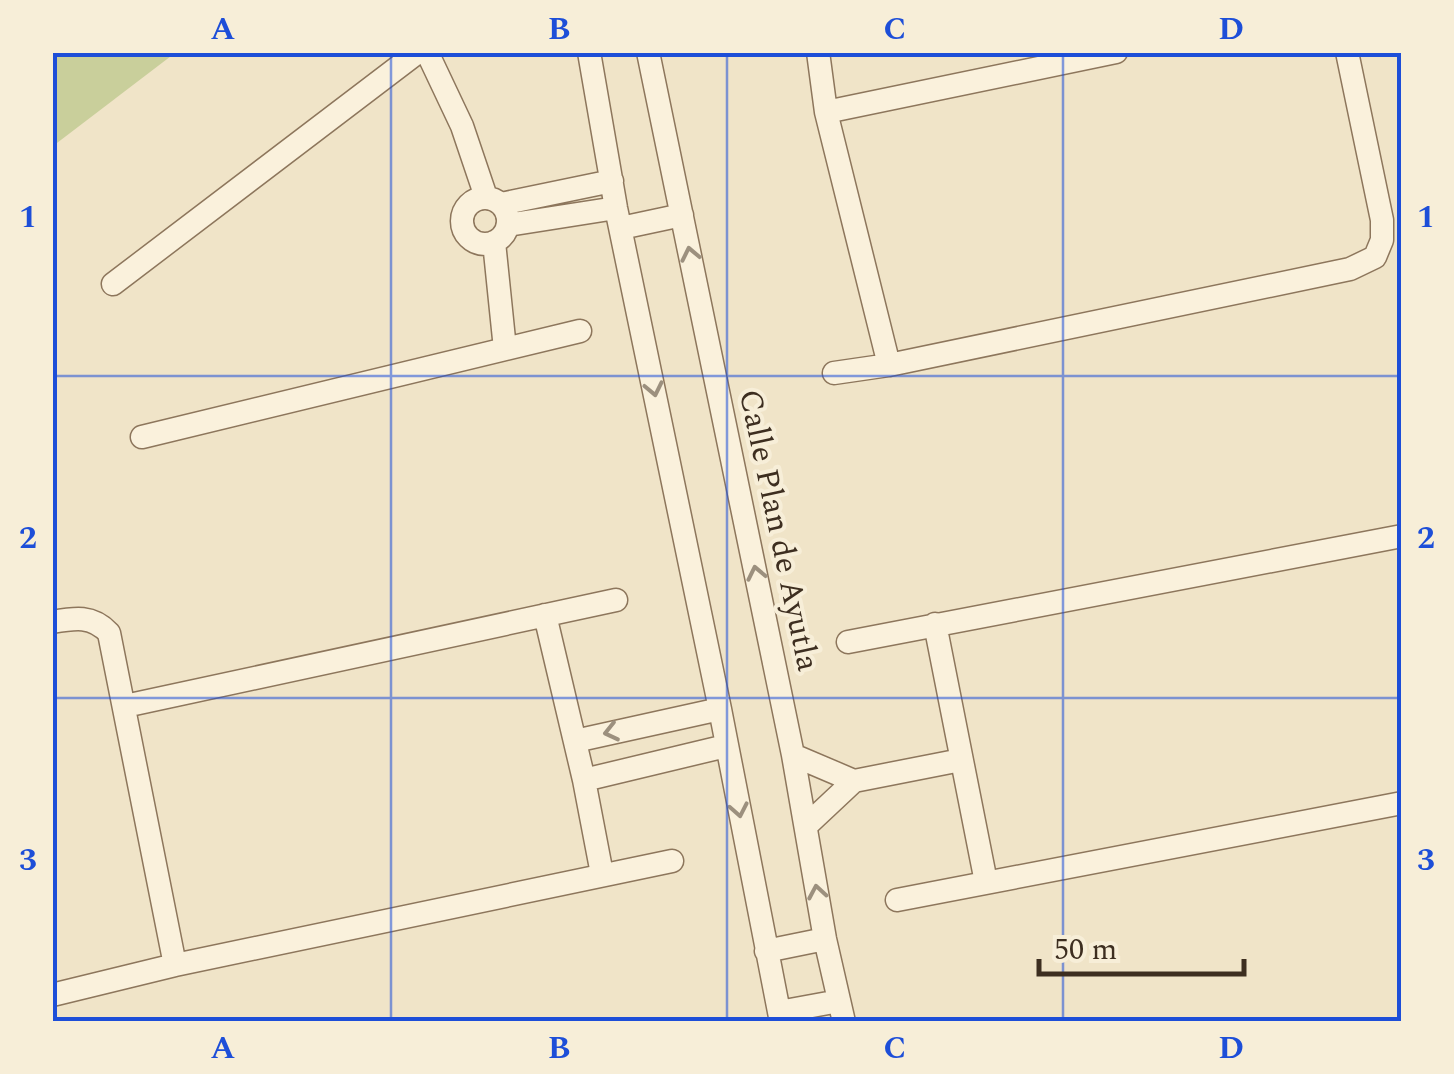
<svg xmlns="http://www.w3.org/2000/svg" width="1454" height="1074" viewBox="0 0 1454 1074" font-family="Spectral,serif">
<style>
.green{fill:#c9cf9b}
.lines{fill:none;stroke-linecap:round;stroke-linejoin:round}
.minor-casing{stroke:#8d765c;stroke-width:25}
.minor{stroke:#faf1dc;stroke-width:22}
.oneway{stroke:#9c907e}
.grid{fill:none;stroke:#1d4ed8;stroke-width:2.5;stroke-opacity:0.55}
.labels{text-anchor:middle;stroke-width:8;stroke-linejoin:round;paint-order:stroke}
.street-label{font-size:32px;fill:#3d2e20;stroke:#f7eed8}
.neatline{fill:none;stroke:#1d4ed8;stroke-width:4}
.grid-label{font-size:32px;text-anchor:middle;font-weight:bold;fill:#1d4ed8}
</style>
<rect width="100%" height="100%" fill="#f0e4c8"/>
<path class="green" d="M53 52H175V53L53 146Z"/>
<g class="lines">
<g class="minor-casing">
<path id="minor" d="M427 52 462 126 486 197
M589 52 616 208 720 709 781 1022
M648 52 793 755 825 939 844 1022
M818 52 826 112 889 365
M826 112 1116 52
M462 221a23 23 0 1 1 46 0a23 23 0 1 1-46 0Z
M501 204 612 181
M508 225 616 208
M621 228 682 215
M494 242 505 349
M113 284 418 52
M834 373 889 365 1350 269 1375 257 1382 240V220L1347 52
M142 437 580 331
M545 615 584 780 602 874
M52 622C75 618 92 615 109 633L175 965
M935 624 986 882
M848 642 1402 536
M125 706 616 600
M575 741 720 709
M793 755 854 781 961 760
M584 780 726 746
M806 826 854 781
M897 900 1402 803
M766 951 825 939
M52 995 175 965 672 861
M779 1012 839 1001"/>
</g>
<use href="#minor" class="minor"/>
</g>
<defs><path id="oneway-chevron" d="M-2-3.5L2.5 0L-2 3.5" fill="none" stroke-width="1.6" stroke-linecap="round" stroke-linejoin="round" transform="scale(2.5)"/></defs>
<g class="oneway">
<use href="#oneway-chevron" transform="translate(690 254) rotate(-102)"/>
<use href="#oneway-chevron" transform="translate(654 389) rotate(78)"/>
<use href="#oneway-chevron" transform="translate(756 573) rotate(-102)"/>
<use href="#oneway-chevron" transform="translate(611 732) rotate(167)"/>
<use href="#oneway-chevron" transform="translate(739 810) rotate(79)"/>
<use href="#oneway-chevron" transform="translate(817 892) rotate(-100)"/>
</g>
<path class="grid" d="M391 52V1022M727 52V1022M1063 52V1022M52 376H1402M52 698H1402"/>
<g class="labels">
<g class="street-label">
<text transform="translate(780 530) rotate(78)" y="11">Calle Plan de Ayutla</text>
</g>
</g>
<rect width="1454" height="1074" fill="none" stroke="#f7eed8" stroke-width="110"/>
<path d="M1039 959v15h205v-15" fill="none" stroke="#3d2e20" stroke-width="5"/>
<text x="1054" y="959" font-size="30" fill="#3d2e20" stroke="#f7eed8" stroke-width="8" paint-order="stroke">50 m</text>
<rect x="55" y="55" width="1344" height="964" class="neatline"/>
<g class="grid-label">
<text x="223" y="39">A</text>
<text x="559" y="39">B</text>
<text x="895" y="39">C</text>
<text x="1231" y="39">D</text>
<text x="28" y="227">1</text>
<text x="1426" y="227">1</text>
<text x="28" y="548">2</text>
<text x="1426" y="548">2</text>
<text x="28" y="870">3</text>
<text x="1426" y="870">3</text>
<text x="223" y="1058">A</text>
<text x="559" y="1058">B</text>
<text x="895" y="1058">C</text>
<text x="1231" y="1058">D</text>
</g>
</svg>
